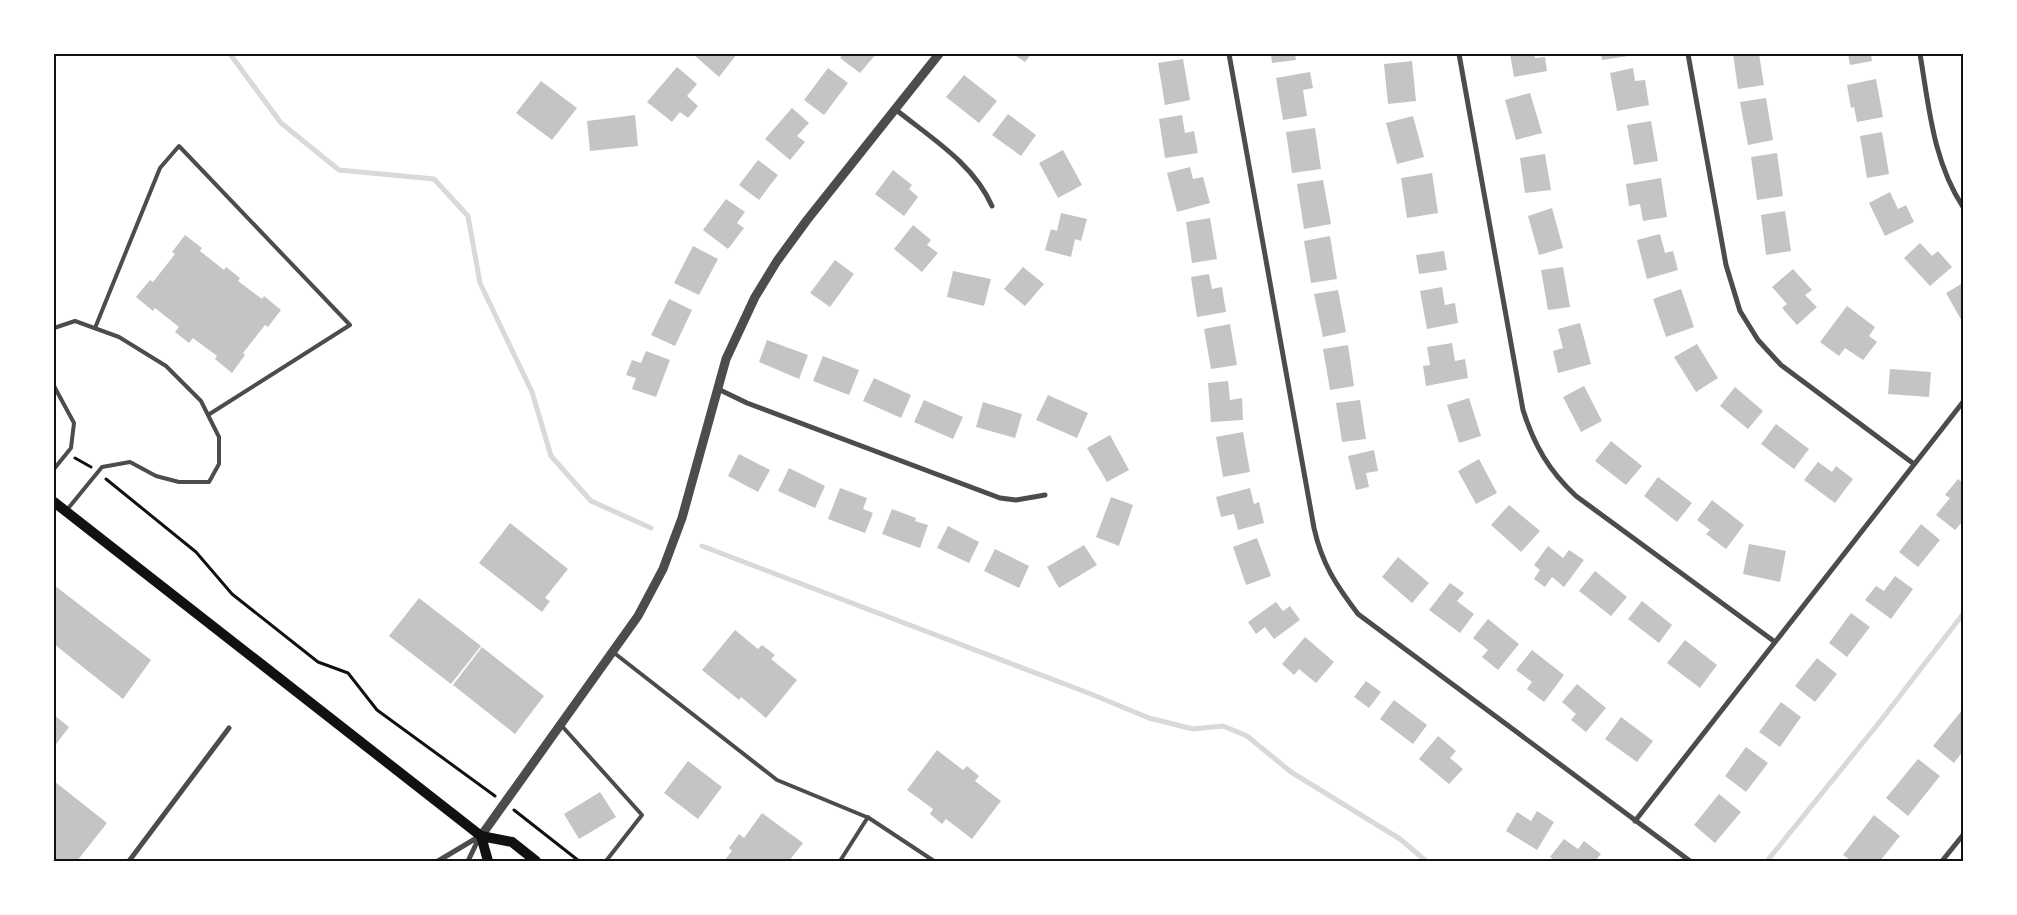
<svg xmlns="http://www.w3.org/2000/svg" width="2017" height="915" viewBox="0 0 2017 915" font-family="'Sofia Sans Condensed',sans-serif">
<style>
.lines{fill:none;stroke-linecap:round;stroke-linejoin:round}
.stream{stroke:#d9d9d9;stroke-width:5}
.building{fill:#c4c4c4}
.path{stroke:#111;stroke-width:3}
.service{stroke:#4c4c4c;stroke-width:4}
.minor{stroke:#4c4c4c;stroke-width:5}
.tertiary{stroke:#4c4c4c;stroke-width:9}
.secondary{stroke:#111;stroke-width:10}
.neatline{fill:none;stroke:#111;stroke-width:2}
</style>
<rect width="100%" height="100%" fill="#fff"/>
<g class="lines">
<path class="stream" d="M230 54 281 123 339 170 434 179 468 216 480 283 532 392 551 456 591 501 651 528
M702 546 1091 694 1149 718 1193 729 1223 726 1247 736 1291 772 1400 839 1426 861
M1767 861 1882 719 1963 614"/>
</g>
<path class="building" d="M693 54H737L719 77Z
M843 54H876L860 73 840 58Z
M1013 54H1031L1025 62Z
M1271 54H1295L1296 60 1272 63Z
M1510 54H1534L1535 58 1545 57 1547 71 1514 77Z
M1601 54H1628V56L1602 60Z
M1733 54H1759L1764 85 1738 89Z
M1848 54H1871L1872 61 1850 65Z
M1183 59 1190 100 1165 105 1158 63Z
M1412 61 1416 101 1388 104 1384 64Z
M677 67 697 84 687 96 698 106 688 118 680 112 672 122 647 102Z
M828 68 848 83 824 115 804 100Z
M1633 68 1635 81 1645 80 1649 105 1617 111 1610 73Z
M1310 72 1313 88 1303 90 1307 116 1283 120 1276 78Z
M964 75 997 101 979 123 946 97Z
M1876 79 1883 117 1857 122 1854 107 1851 108 1847 85Z
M541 81 577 108 552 140 516 113Z
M1530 93 1542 133 1516 140 1505 100Z
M1766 98 1773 140 1748 145 1740 102Z
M792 108 809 123 797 136 805 142 790 160 765 139Z
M1008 114 1036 135 1021 156 992 135Z
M635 115 638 146 590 151 587 121Z
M1182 115 1185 133 1194 131 1198 153 1165 158 1159 119Z
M1413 116 1424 157 1397 164 1386 123Z
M1651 121 1658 161 1634 165 1627 125Z
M1315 128 1321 169 1292 173 1286 132Z
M1882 132 1889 174 1867 178 1860 136Z
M1063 150 1082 185 1058 198 1039 163Z
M1777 153 1783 196 1757 200 1751 157Z
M1545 154 1551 190 1525 193 1520 158Z
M758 160 778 175 759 200 739 185Z
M1190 167 1193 179 1203 177 1210 203 1177 212 1167 173Z
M893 170 912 185 909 189 918 197 904 216 875 194Z
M1432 173 1438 213 1407 218 1401 178Z
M1661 178 1667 217 1643 221 1640 204 1629 206 1626 184Z
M1323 180 1331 224 1304 229 1297 184Z
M1890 192 1898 209 1906 205 1914 222 1885 236 1869 203Z
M726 199 745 212 737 223 744 228 728 249 703 230Z
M1552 208 1563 248 1539 255 1528 216Z
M1785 211 1791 251 1766 255 1761 215Z
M1061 213 1087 219 1081 241 1075 239 1071 257 1045 250 1051 229 1057 231Z
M1210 218 1217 259 1192 263 1186 222Z
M913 225 931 240 927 245 938 253 922 272 894 249Z
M1660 234 1665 253 1673 251 1678 270 1647 279 1637 240Z
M185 235 202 248 200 251 224 270 226 267 240 278 238 281 262 299 264 296 281 310 268 327 265 325 243 353 245 355 232 373 215 359 217 356 193 338 189 343 175 332 179 327 155 308 153 311 136 297 150 280 153 282 175 254 172 252Z
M1330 236 1337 279 1311 283 1304 241Z
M1920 243 1932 256 1938 251 1952 267 1930 286 1904 258Z
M693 246 718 259 699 295 674 283Z
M1444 251 1447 270 1419 274 1416 255Z
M835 260 854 274 830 307 810 293Z
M1023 267 1044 284 1025 306 1004 289Z
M1563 267 1570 307 1548 310 1541 270Z
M1793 269 1812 290 1805 295 1817 307 1797 325 1782 308 1787 304 1772 287Z
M953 271 991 279 984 306 947 297Z
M1209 274 1212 289 1222 287 1226 312 1197 317 1191 277Z
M1963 283V323L1946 293Z
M1442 287 1445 305 1455 303 1458 323 1427 329 1420 291Z
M1681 289 1694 327 1666 337 1653 299Z
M1338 290 1346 332 1323 337 1314 294Z
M669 299 692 310 675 346 651 335Z
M1847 306 1875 327 1869 336 1877 342 1863 360 1845 348 1839 356 1820 342Z
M1580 323 1591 364 1558 373 1553 351 1563 348 1558 329Z
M1230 324 1237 365 1211 369 1204 329Z
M767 340 808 355 799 379 759 362Z
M1452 343 1455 361 1465 359 1468 378 1426 386 1423 366 1430 365 1427 347Z
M1697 344 1718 378 1696 392 1674 357Z
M1348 345 1354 386 1330 390 1323 349Z
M646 351 670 360 656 397 632 389 636 378 626 375 632 360 641 363Z
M823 356 859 370 849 395 813 381Z
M1890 369 1931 372 1929 397 1888 394Z
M874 378 911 395 901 418 863 401Z
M1228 381 1230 400 1242 398 1243 420 1211 422 1208 383Z
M1584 386 1602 421 1581 432 1563 397Z
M1735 387 1763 411 1748 429 1720 406Z
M1048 395 1088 413 1077 438 1036 420Z
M1469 398 1481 436 1459 443 1447 405Z
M924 400 963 417 953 439 914 422Z
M1360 400 1366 439 1342 442 1336 403Z
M983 402 1022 414 1015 438 976 427Z
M1776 424 1809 449 1794 469 1761 444Z
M1243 432 1250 472 1223 477 1216 437Z
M1110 435 1129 470 1107 482 1087 448Z
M1611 441 1642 466 1626 485 1595 461Z
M1374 450 1378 471 1366 473 1369 487 1356 490 1348 456Z
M739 454 770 470 758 492 728 476Z
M1479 459 1497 493 1476 504 1458 471Z
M1818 462 1832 472 1836 466 1853 479 1835 503 1804 480Z
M789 468 825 486 815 508 778 491Z
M1658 477 1692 503 1677 522 1644 496Z
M1958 479 1963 483V521L1955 530 1936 515 1950 498 1945 495Z
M840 488 867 498 863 509 873 513 865 533 828 519Z
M1250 488 1254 504 1259 502 1264 523 1238 530 1234 514 1221 517 1216 497Z
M1111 497 1133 505 1119 546 1096 537Z
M1712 500 1744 525 1726 549 1706 534 1710 530 1697 520Z
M1509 505 1540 531 1521 552 1491 525Z
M892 509 916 518 915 521 928 525 920 548 882 534Z
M510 523 568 569 545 598 550 601 542 612 479 563Z
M1921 524 1940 540 1918 567 1899 552Z
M948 526 979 542 969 563 937 548Z
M1257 538 1271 576 1246 585 1233 547Z
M1749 544 1786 551 1780 582 1743 574Z
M1084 545 1097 565 1059 588 1047 567Z
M1548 546 1563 558 1569 550 1584 560 1564 587 1552 577 1545 587 1534 579 1540 570 1534 565Z
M995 549 1029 566 1019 588 984 571Z
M1398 557 1429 583 1412 603 1382 577Z
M1595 571 1627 597 1611 616 1579 591Z
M1895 576 1913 589 1891 619 1865 600 1876 586 1884 591Z
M1450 583 1464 593 1457 601 1474 614 1460 633 1429 610Z
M54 585 151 660 123 699 54 644Z
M419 598 481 646 451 684 389 636Z
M1642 601 1672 625 1659 643 1628 619Z
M1276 602 1283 611 1290 606 1300 620 1274 639 1265 627 1256 634 1248 622Z
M1851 613 1870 627 1847 657 1829 643Z
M1488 619 1519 644 1498 670 1482 657 1488 650 1473 638Z
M735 630 758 649 762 645 775 655 771 659 797 680 766 718 741 697 739 700 702 670Z
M1305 637 1334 662 1316 683 1299 669 1294 675 1282 664Z
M1685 640 1717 665 1700 688 1667 663Z
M482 647 544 696 515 734 453 685Z
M1532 650 1564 675 1544 702 1527 689 1532 682 1516 670Z
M1817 658 1837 674 1815 702 1795 686Z
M1366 681 1381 692 1369 708 1354 697Z
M1577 684 1606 708 1586 732 1571 720 1576 714 1562 702Z
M1394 700 1427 725 1413 744 1380 719Z
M1781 702 1801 717 1780 747 1759 732Z
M1963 709V751L1954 763 1933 746Z
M54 715 69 727 54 747Z
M1621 717 1653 741 1637 762 1605 739Z
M1438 736 1456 751 1450 758 1463 769 1449 784 1419 759Z
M1746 747 1768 763 1746 792 1725 776Z
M937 750 963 770 967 766 979 776 975 781 1001 801 972 839 946 819 942 824 930 814 933 809 907 790Z
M1918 759 1940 776 1908 816 1886 798Z
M688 761 722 787 698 819 664 793Z
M54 781 107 823 77 861H54Z
M600 792 616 817 579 839 564 814Z
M1719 794 1741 812 1715 843 1694 825Z
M1537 811 1554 822 1537 850 1506 831 1517 812 1531 821Z
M762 813 803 843 789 861H724L732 851 729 848 739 834 744 838Z
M1874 815 1900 836 1880 861H1852L1843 855Z
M1564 839 1578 849 1584 841 1601 854 1595 861H1556L1550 857Z"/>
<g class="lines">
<path class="path" d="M75 458 91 467
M106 479 196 552 232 594 318 662 348 673 377 710 495 796
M514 810 579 861"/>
<path class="service" d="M54 328 75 321 119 337 166 366 201 401 219 437V464L209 482H179L156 476 130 462 102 467 66 511
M95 328 160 168 179 146 350 325 208 415
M54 386 74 423 71 448 54 469
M613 652 777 780 869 818 934 861
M561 725 642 815 606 861
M840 861 868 817"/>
<path class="minor" d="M1229 54 1314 528C1322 564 1336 585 1358 614L1690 861
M1459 54 1523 410C1534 445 1549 471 1576 496L1775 642
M1688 54 1726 265 1740 311 1758 340 1781 365 1914 464
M1920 54C1929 107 1933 161 1963 207
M895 109C931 138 973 163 992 206
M718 389 747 403 1000 498 1016 500 1045 495
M1635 821 1963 402
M129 861 229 728
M438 861 480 836
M468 861 480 836
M1942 861 1963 835"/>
<path class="tertiary" d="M481 836 638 616 663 569 682 518 726 359 755 297 777 261 807 220 939 54"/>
<path class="secondary" d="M54 502 481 836 512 842 536 861
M481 836 488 861"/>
</g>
<rect width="2017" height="915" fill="none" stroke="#ffffff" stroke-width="110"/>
<rect x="55" y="55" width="1907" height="805" class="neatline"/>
</svg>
